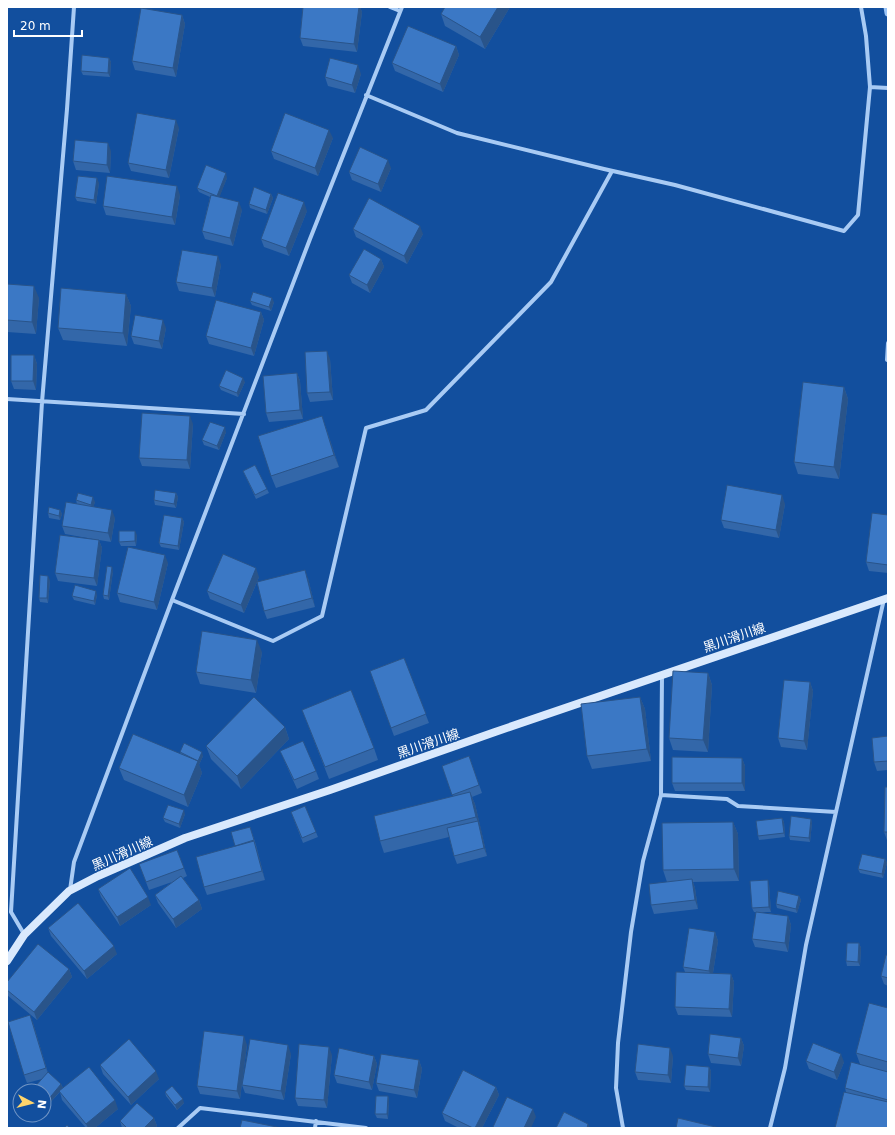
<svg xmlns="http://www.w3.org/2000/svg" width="895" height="1135" viewBox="0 0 895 1135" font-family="'DejaVu Sans','Noto Sans JP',sans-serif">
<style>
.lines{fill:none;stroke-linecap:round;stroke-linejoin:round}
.stream{stroke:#9bc5f7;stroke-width:7}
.street{stroke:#a9cbf4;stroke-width:4}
.secondary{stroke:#d9e9fd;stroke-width:8}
.wall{fill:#3367a9}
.shaded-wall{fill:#29548a}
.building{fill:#3b78c5;stroke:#29548a}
.labels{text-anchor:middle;stroke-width:3;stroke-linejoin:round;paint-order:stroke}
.street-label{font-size:13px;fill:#fff;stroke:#124f9e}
</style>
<rect width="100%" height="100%" fill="#124f9e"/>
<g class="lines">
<path class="stream" d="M887 7 888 13"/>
<path class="street" d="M390 7 400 11
M870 87 888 88
M366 95 457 133 604 169 675 185 844 231 858 215 870 87 866 36 861 7
M887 360 888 343
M7 399 244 414
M172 600 273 641 322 616 366 428 426 410 551 282 612 171
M661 795 662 675
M70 890 74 862 172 600 310 239 402 7
M24 934 11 912 42 402 67 109 74 7
M178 1128 200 1108 366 1128
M315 1128 316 1121
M623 1128 616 1088 618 1043 631 932 643 861 661 795 727 799 738 806 836 812
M770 1128 785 1068 806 945 884 599"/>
<path class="secondary" d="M7 961 24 935 69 891 98 876 185 838 330 790 495 732 888 598"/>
</g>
<path class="wall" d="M303 7H360L362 12 357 52 303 46 300 38Z
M445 7H510L485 49 445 26 441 14Z
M182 15 185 24 176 77 135 70 132 61Z
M456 46 459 55 443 92 395 71 392 63Z
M109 58 111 62 110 77 83 75 81 71Z
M361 74 355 93 328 86 325 77Z
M179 128 169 178 131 171 128 163Z
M333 138 318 176 274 159 271 151Z
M111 151 110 173 76 170 73 161Z
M391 168 381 192 352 180 349 172Z
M227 178 219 197 242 210 233 246 205 239 202 231 210 197 199 192 197 188Z
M99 183 96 204 77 201 75 197Z
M271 194 273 198 267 214 250 208 249 204Z
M180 195 175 225 106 215 103 206Z
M307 211 289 256 264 247 261 239Z
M353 229 423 234 407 264 356 237Z
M381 259 384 267 370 293 352 283 349 275Z
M221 265 215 297 179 291 176 282Z
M7 284 39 298 36 334 7 332Z
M126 294 131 306 127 346 63 340 58 328Z
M250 301 274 302 271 311 252 305Z
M261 312 264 320 254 356 209 344 206 336Z
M166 328 162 349 134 344 131 336Z
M34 355 37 364 36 390 14 389 11 381Z
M330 359 333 400 310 402 307 393Z
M297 373 300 381 303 419 269 422 266 413Z
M245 382 238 397 221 390 219 386Z
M844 387 848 399 839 479 798 474 794 462Z
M193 424 190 469 142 466 139 458Z
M326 428 339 467 276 488 271 476Z
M226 432 219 450 204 445 202 440Z
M243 471 267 489 269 493 256 499Z
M176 493 178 497 176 508 155 505 154 500Z
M76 500 95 502 93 507 115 518 111 542 99 540 102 548 97 586 58 581 55 573 93 539 65 534 62 526 77 504Z
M785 504 779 538 724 528 721 520Z
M60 510 62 514 60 520 49 518 48 513Z
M888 515V573L869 571 866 562Z
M182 518 184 522 179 550 161 547 159 543Z
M137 535 136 546H121L119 542Z
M168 563 157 610 120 602 117 593Z
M113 571 109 600 104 599 103 595Z
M259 577 257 582 308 578 315 607 267 619 264 611 257 582 244 613 210 599 207 591Z
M50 580 48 603 40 602 39 598Z
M97 595 95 605 74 600 72 596Z
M262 652 256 693 200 684 196 672Z
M404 658 429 723 394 736 370 671Z
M708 673 712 685 708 752 673 750 669 738Z
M810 682 813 691 807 750 781 747 778 738Z
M640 697 645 709 651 761 592 769 587 756Z
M302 710 374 748 378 760 329 779Z
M285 727 289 739 241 789 211 759 206 746Z
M888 736V770L877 771 874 762Z
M280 751 316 771 319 779 297 789Z
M180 752 203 756 199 765 202 773 188 807 124 780 119 768 180 754Z
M469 756 482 793 472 797 475 804 487 856 457 864 454 856 449 837 384 853 380 841 453 796 442 766Z
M742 758 745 766V791H675L672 783Z
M888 787V843L884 832Z
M305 806 318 837 303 843 291 812Z
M185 814 180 828 165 822 163 818Z
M782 818 784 822 785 837 759 840 758 836Z
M811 819 812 823 810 842 790 840 789 836Z
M733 822 738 834 739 881 693 882 695 888 698 909 654 914 651 905 667 882 663 870Z
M250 827 256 845 265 880 207 895 204 887Z
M177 850 187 876 183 878 199 900 202 909 176 928 158 903 155 895 172 882 149 890 139 864Z
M885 859 887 863 883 878 860 873 858 869Z
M769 884 771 912H759L788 916 791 925 788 952 755 947 752 939 756 912H754L752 908Z
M98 889 151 905 120 926 101 897Z
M799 896 801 900 797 913 777 908 776 904Z
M48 928 117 954 87 979 51 936Z
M715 932 718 941 713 973 731 974 734 982 732 1017 678 1015 675 1007 685 972 683 967Z
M859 943 861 948 860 966H847L846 961Z
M888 955V986L884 984 881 976Z
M69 969 72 977 37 1020 7 995V982Z
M888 1008V1128L846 1092 845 1088 860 1064 856 1053Z
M33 1023 48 1073 61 1084 63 1088 61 1090 118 1109 95 1128H86L62 1100 60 1092 48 1105 44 1101V1091H34L33 1089 42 1079 27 1083 24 1075Z
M741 1038 744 1046 741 1066 711 1063 708 1054Z
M247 1045 240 1099 200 1094 197 1086Z
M291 1054 284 1100 245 1093 242 1085Z
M332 1055 327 1108 298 1106 295 1098Z
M374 1056 377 1064 372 1090 337 1083 334 1075Z
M673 1056 671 1083 638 1080 635 1072Z
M419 1060 422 1069 417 1098 379 1091 376 1083Z
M806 1061 844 1062 837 1080 809 1069Z
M100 1065 159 1079 131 1105 103 1074Z
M709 1067 711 1071 710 1092 686 1090 684 1086Z
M496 1087 499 1095 482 1128H459L445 1121 442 1113Z
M165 1092 184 1103 177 1110 166 1096Z
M388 1096 389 1100 388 1119 377 1118 375 1114Z
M154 1118 157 1126 155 1128H122L120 1121Z"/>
<path class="shaded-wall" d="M359 7H360L362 12 357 52 354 44Z
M498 7H510L485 49 480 37Z
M182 15 185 24 176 77 173 68Z
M456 46 459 55 443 92 440 84Z
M109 58 111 62 110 77 108 73Z
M358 65 361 74 355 93 352 85Z
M176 120 179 128 169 178 166 170Z
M329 130 333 138 318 176 315 168Z
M108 143 111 151 110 173 107 165Z
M388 160 391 168 381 192 378 184Z
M226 173 227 178 218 201 217 196Z
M97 178 99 183 96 204 94 200Z
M177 186 180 195 175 225 172 217Z
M271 194 273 198 267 214 266 210Z
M239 202 242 210 233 246 230 238Z
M304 202 307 211 289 256 286 248Z
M420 226 423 234 407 264 404 256Z
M218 256 221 265 215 297 212 288Z
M381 259 384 267 370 293 367 285Z
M34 286 39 298 36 334 32 322Z
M126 294 131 306 127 346 123 333Z
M272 298 274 302 271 311 269 307Z
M261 312 264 320 254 356 251 348Z
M163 320 166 328 162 349 159 341Z
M327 351 330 359 333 400 330 392Z
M34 355 37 364 36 390 33 381Z
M297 373 300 381 303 419 300 410Z
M243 378 245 382 238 397 237 393Z
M844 387 848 399 839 479 834 467Z
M190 416 193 424 190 469 187 460Z
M322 416 339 467 334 455Z
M225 427 226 432 219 450 217 446Z
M176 493 178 497 176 508 174 504Z
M782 495 785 504 779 538 776 530Z
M93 497 95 502 93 509 91 505Z
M60 510 62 514 60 520 59 516Z
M112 510 115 518 111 542 108 533Z
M182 518 184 522 179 550 178 546Z
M135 531 137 535 136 546 135 541Z
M99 540 102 548 97 586 94 578Z
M165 555 168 563 157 610 154 602Z
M112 567 113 571 109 600 108 596Z
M256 568 259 577 244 613 241 605Z
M305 570 308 578 315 607 312 598Z
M48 576 50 580 48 603 47 598Z
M96 591 97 595 95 605 94 601Z
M257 640 262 652 256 693 251 680Z
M708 673 712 685 708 752 703 740Z
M810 682 813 691 807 750 804 741Z
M640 697 645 709 651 761 647 749Z
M285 727 289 739 241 789 237 776Z
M202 752 203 756 199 765 198 761Z
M742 758 745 766V791L742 783Z
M198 761 202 773 188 807 184 795Z
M470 792 475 804 481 829 476 817Z
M184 810 185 814 180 828 179 824Z
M782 818 784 822 785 837 784 833Z
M811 819 812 823 810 842 809 838Z
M478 821 481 829 487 856 484 848Z
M733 822 738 834 739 881 734 869Z
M254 841 257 850 265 880 262 871Z
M885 859 887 863 883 878 882 874Z
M692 879 695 888 698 909 695 900Z
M768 880 769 884 771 912 769 907Z
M799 896 801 900 797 913 796 909Z
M148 897 151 905 120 926 117 917Z
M199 900 202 909 176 928 173 919Z
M788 916 791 925 788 952 785 943Z
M715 932 718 941 712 979 709 971Z
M859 943 861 948 860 966 858 962Z
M114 946 117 954 87 979 84 971Z
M69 969 72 977 37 1020 34 1012Z
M731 974 734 982 732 1017 729 1009Z
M30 1015 33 1023 49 1077 46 1068Z
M244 1036 247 1045 240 1099 237 1091Z
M741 1038 744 1046 741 1066 738 1058Z
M288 1045 291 1054 284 1100 281 1091Z
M329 1047 332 1055 327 1108 324 1100Z
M670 1048 673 1056 671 1083 668 1075Z
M841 1054 844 1062 837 1080 834 1072Z
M374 1056 377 1064 372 1090 369 1082Z
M419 1060 422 1069 417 1098 414 1090Z
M709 1067 711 1071 710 1092 708 1087Z
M156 1071 159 1079 131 1105 128 1097Z
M61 1084 63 1088 48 1105 47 1101Z
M496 1087 499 1095 482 1128H475Z
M388 1096 389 1100 388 1119 387 1114Z
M183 1099 184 1103 177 1110 175 1105Z
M115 1100 118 1109 95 1128H88L86 1124Z
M533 1109 536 1117 531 1128H524Z
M154 1118 157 1126 155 1128H144Z
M588 1124 590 1128H587Z"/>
<path class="building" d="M303 7H359L354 44 300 38Z
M445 7H498L480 37 441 14Z
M141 8 182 15 173 68 132 61Z
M408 26 456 46 440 84 392 63Z
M82 55 109 58 108 73 81 71Z
M330 58 358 65 352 85 325 77Z
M137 113 176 120 166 170 128 163Z
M285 113 329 130 315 168 271 151Z
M75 140 108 143 107 165 73 161Z
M360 147 388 160 378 184 349 172Z
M206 165 226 173 217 196 197 188Z
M78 176 97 178 94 200 75 197Z
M107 176 177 186 172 217 103 206Z
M254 187 271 194 266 210 249 204Z
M278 193 304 202 286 248 261 239Z
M211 195 239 202 230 238 202 231Z
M369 198 420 226 404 256 353 229Z
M364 249 381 259 367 285 349 275Z
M182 250 218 256 212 288 176 282Z
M7 284 34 286 32 322 7 320Z
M61 288 126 294 123 333 58 328Z
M253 292 272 298 269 307 250 301Z
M216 300 261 312 251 348 206 336Z
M135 315 163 320 159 341 131 336Z
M327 351 330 392 307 393 305 352Z
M11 355H34L33 381H11Z
M226 370 243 378 237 393 219 386Z
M297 373 300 410 266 413 263 376Z
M803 382 844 387 834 467 794 462Z
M142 413 190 416 187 460 139 458Z
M322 416 334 455 271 476 258 436Z
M210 422 225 427 217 446 202 440Z
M255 465 267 489 255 495 243 471Z
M727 485 782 495 776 530 721 520Z
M155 490 176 493 174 504 154 500Z
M78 493 93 497 91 505 76 500Z
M66 502 112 510 108 533 62 526Z
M49 507 60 510 59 516 48 513Z
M872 513 888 515V565L866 562Z
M164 515 182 518 178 546 159 543Z
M119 531H135V541L119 542Z
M60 535 99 540 94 578 55 573Z
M128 547 165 555 154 602 117 593Z
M223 554 256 568 241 605 207 591Z
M107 566 112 567 108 596 103 595Z
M305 570 312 598 264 611 257 582Z
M40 575 48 576 47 598H39Z
M75 585 96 591 94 601 72 596Z
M202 631 257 640 251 680 196 672Z
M404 658 426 714 391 728 370 671Z
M673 671 708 673 703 740 669 738Z
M784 680 810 682 804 741 778 738Z
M351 690 374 748 325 767 302 710Z
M254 697 285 727 237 776 206 746Z
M640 697 647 749 587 756 581 704Z
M133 734 198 761 184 795 119 768Z
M888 736V761L874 762 872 738Z
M303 741 316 771 294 780 280 751Z
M184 743 202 752 198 761 180 752Z
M469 756 479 785 452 795 442 766Z
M672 757 742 758V783H672Z
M885 787H888V832H884Z
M470 792 476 817 380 841 374 816Z
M168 805 184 810 179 824 163 818Z
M305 806 316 832 302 838 291 812Z
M791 816 811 819 809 838 789 836Z
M782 818 784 833 758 836 756 821Z
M478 821 484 848 454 856 447 828Z
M733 822 734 869 663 870 662 823Z
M250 827 254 840 235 846 231 832Z
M254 841 262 871 204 887 196 857Z
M177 850 184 868 146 882 139 864Z
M862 854 885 859 882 874 858 869Z
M130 868 148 897 117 917 98 889Z
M181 876 199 900 173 919 155 895Z
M692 879 695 900 651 905 649 884Z
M768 880 769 907 752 908 750 881Z
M778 891 799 896 796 909 776 904Z
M78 903 114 946 84 971 48 928Z
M756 912 788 916 785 943 752 939Z
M689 928 715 932 709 971 683 967Z
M847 943H859L858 962 846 961Z
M38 944 69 969 34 1012 7 990V982Z
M886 955H888V978L881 976Z
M676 972 731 974 729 1009 675 1007Z
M869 1003 888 1008V1062L856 1053Z
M30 1015 46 1068 24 1075 8 1022Z
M204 1031 244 1036 237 1091 197 1086Z
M710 1034 741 1038 738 1058 708 1054Z
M129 1039 156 1071 128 1097 100 1065Z
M250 1039 288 1045 281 1091 242 1085Z
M813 1043 841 1054 834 1072 806 1061Z
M299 1044 329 1047 324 1100 295 1098Z
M638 1044 670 1048 668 1075 635 1072Z
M339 1048 374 1056 369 1082 334 1075Z
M381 1054 419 1060 414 1090 376 1083Z
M851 1062 888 1072V1100L845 1088Z
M686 1065 709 1067 708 1087 684 1086Z
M89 1067 115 1100 86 1124 59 1091Z
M463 1070 496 1087 475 1128H473L442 1113Z
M48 1072 61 1084 47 1101 44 1098V1091H35L33 1089Z
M172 1086 183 1099 175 1105 165 1092Z
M844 1092 888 1102V1128H835Z
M376 1096H388L387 1114H375Z
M507 1097 533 1109 524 1128H496L493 1127Z
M137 1103 154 1118 144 1128H127L120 1121Z
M564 1112 588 1124 587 1128H556Z
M678 1118 720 1128H676Z
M242 1120 282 1128H240Z
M67 1125 70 1128H64Z"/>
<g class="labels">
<g class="street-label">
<text transform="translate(734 637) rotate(-19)" y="5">黒川滑川線</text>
<text transform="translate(428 743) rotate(-19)" y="5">黒川滑川線</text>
<text transform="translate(122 853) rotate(-24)" y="5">黒川滑川線</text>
</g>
</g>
<rect width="895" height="1135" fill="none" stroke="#ffffff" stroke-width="16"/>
<g transform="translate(32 1103) rotate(97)"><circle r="19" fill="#124f9e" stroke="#7195c5"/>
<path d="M0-3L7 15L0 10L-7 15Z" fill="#ffd56c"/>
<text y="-6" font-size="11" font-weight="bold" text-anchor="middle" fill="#ffffff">N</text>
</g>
<path d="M14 30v6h68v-6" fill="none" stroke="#ffffff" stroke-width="2"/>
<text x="20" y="30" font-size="12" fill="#ffffff" stroke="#124f9e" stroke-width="3" paint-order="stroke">20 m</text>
</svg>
